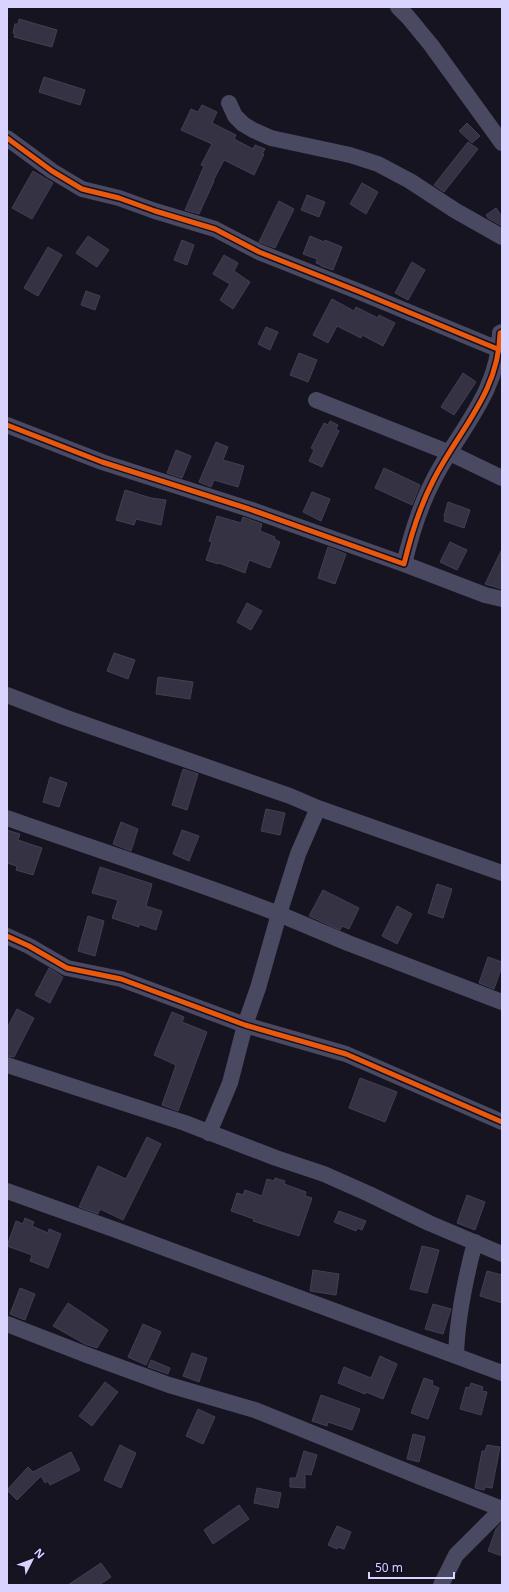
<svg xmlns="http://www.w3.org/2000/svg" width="509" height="1592" viewBox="0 0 509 1592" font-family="'Noto Sans',sans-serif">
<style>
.building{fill:#343243;stroke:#433f54}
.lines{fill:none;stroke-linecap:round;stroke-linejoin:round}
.minor{stroke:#4a4962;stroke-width:16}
.cycleway-casing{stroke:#130f26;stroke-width:8}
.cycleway{stroke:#e8590c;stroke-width:5}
</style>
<rect width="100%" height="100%" fill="#161421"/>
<path class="building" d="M19 19 57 30 52 47 14 37 15 34 13 33 15 24H18Z
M44 77 85 90 80 105 39 92Z
M202 105 217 112 212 123 236 135 234 139 253 149 255 145 265 149 262 154H264L254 175 224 160 213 181H214L199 214 185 210 204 166 201 165 212 144 181 130 191 109 198 112Z
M467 123 480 136 472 143 459 131Z
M468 142 478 149 444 192 434 185Z
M33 171 53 183 32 219 12 208Z
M362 183 378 192 366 214 350 204Z
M307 195 325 202 319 217 301 210Z
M279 201 294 209 275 248 259 242Z
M496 208 502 217V226L488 218 486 215Z
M88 236 109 250 97 267 76 253Z
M310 236 324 242 325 240 342 247 333 270 321 266V265L316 263 317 259 303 254Z
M182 240 194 245 187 265 174 260Z
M48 247 62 255 38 296 24 288Z
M224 255 238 263 234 271 250 282 233 309 220 300 230 284 213 274Z
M412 262 425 270 408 300 395 293Z
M86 291 100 296 95 310 81 305Z
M332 299 354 311 356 307 378 318 379 315 395 323 383 346 362 335 361 338 337 326 328 343 313 335Z
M266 327 278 332 270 350 258 344Z
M299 353 317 360 308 382 290 375Z
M463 373 476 382 454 415 441 407Z
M330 421 338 425 336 429 339 431 322 467 309 461 314 450 311 448 324 423 328 425Z
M216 442 228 447 223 460 244 466 238 487 214 480 211 487 199 482Z
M176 450 191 456 182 478 167 473Z
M384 468 420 485 412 505 375 488Z
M125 490 151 498 166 500 161 525 136 519 134 525 116 520Z
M312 492 330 499 321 521 303 512Z
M448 502 470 510 464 528 444 521 445 517 444 516Z
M217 516 241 523 243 517 262 524 260 531 275 537 274 539 280 542 270 568 249 560 245 573 219 563 218 564 206 560 212 542 209 541Z
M450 542 467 550 457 570 440 562Z
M328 547 346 554 335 584 318 578Z
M502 549V589L485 584Z
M247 603 262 611 251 630 237 622Z
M114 653 135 660 128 679 107 671Z
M158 677 193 682 190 699 156 694Z
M183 769 198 774 187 810 172 805Z
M50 777 67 783 59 807 43 802Z
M266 809 285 813 280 835 261 831Z
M121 822 138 829 131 851 113 844Z
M7 830 20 834 18 840 42 848 33 875 16 870 17 866 7 863Z
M182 830 199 836 189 861 173 854Z
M100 867 152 884 146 906 162 911 156 930 139 924V927L112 918 118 900 92 893Z
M437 884 452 889 443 918 428 913Z
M323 890 359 908 349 929 342 926 340 930 309 916Z
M397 906 412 914 397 944 382 936Z
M88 916 104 921 95 956 78 951Z
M488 957 502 962V966L494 989 479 983Z
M49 968 63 977 50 1003 35 995Z
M17 1009 34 1018 14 1057 7 1056V1028Z
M172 1012 184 1017 182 1022 207 1032 178 1111 162 1105 176 1065 154 1055Z
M360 1078 397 1092 385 1122 349 1108Z
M147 1137 161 1144 123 1220 100 1209 98 1214 79 1207 98 1166 126 1179Z
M275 1178 285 1181 284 1184 306 1192 305 1196 312 1198 299 1236 253 1221 254 1219 231 1211 237 1193 243 1195 245 1190 262 1196 267 1179 274 1181Z
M467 1195 485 1202 475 1230 457 1223Z
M339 1211 366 1221 362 1230 357 1228 356 1231 334 1222Z
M25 1218 34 1222 32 1226 48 1233 49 1229 61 1234 48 1268 30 1261 32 1255 7 1246 16 1221 23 1224Z
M422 1246 439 1250 427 1293 410 1289Z
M313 1270 339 1274 336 1295 310 1291Z
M487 1271 502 1275V1303L480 1296Z
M20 1288 35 1294 25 1320 10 1314Z
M68 1303 108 1330 97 1348 85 1344 53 1326Z
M433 1304 451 1309 443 1334 425 1329Z
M143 1324 161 1332 146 1365 128 1357Z
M192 1353 207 1358 199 1382 183 1376Z
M380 1356 397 1364 383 1399 366 1392 365 1394 338 1383 344 1367 371 1378Z
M151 1360 170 1368 168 1374 148 1367Z
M424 1378 433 1381 432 1385 439 1388 428 1419 411 1413Z
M105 1382 118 1392 92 1426 79 1416Z
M471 1383 483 1387 482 1391 487 1392 481 1415 460 1409 466 1387 469 1388Z
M321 1395 360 1409 352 1430 328 1422 327 1426 312 1421Z
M198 1409 215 1417 203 1444 186 1436Z
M413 1434 425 1437 419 1462 407 1459Z
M120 1445 136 1453 121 1488 104 1480Z
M487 1445 500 1447 492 1488 485 1487 484 1490 475 1488 482 1451H485Z
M304 1451 317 1455 311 1475 305 1474V1488L290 1487V1478H296Z
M71 1452 80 1470 50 1485 48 1481 45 1483 41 1476 17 1500 7 1490 28 1467 33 1472Z
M257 1488 281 1493 278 1508 254 1503Z
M239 1505 249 1519 213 1544 204 1530Z
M502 1522V1556L488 1551 496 1529Z
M337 1526 351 1532 344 1549 338 1547 337 1549 328 1545Z
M101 1563 111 1577 99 1585H68Z"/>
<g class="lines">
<path class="minor" d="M398 7 408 17 431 45 502 143
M229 103 235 116 243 124 253 130 271 138 350 155 378 164 410 181 456 211 502 237
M7 138 52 171 82 189 119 198 155 211 215 229 259 252 360 292 500 350
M316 400 450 453 502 478
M7 425 102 462 249 509 404 564C411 535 419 508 433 481 458 431 499 393 500 333L502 332
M404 564 485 595 502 599
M7 695 64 717 290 796 318 808 502 873
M7 818C97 850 189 879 279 914L298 854 318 808
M7 936 29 946 67 968 121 979 245 1025 346 1054 502 1122
M7 1065 185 1123 276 1158 324 1174 369 1194 429 1223 502 1254
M209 1133 230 1083 245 1025 258 988 279 914 348 943 502 1002
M7 1191 116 1230 502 1373
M7 1324 87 1355 169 1385 255 1410 423 1478 502 1509
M456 1356C457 1317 465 1280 475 1242
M441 1585 456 1555 502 1509"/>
<g class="cycleway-casing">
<path id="cycleway" d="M7 138 52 171 82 189 119 198 155 211 215 229 259 252 360 292 500 350
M7 425 102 462 249 509 404 564C411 535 419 508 433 481 458 431 499 393 500 333L502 332
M7 936 29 946 67 968 121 979 245 1025 346 1054 502 1122"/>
</g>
<use href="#cycleway" class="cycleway"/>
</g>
<rect width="509" height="1592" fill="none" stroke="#d9d4ff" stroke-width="16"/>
<g transform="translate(32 1560) rotate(48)" stroke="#130f26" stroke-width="3" paint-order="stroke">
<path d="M0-3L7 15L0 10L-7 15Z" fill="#d9d4ff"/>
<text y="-6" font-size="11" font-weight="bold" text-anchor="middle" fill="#d9d4ff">N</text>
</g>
<path d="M369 1572v6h85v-6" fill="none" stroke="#d9d4ff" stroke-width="2"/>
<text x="375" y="1572" font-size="12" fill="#d9d4ff" stroke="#130f26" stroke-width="3" paint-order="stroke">50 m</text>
</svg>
